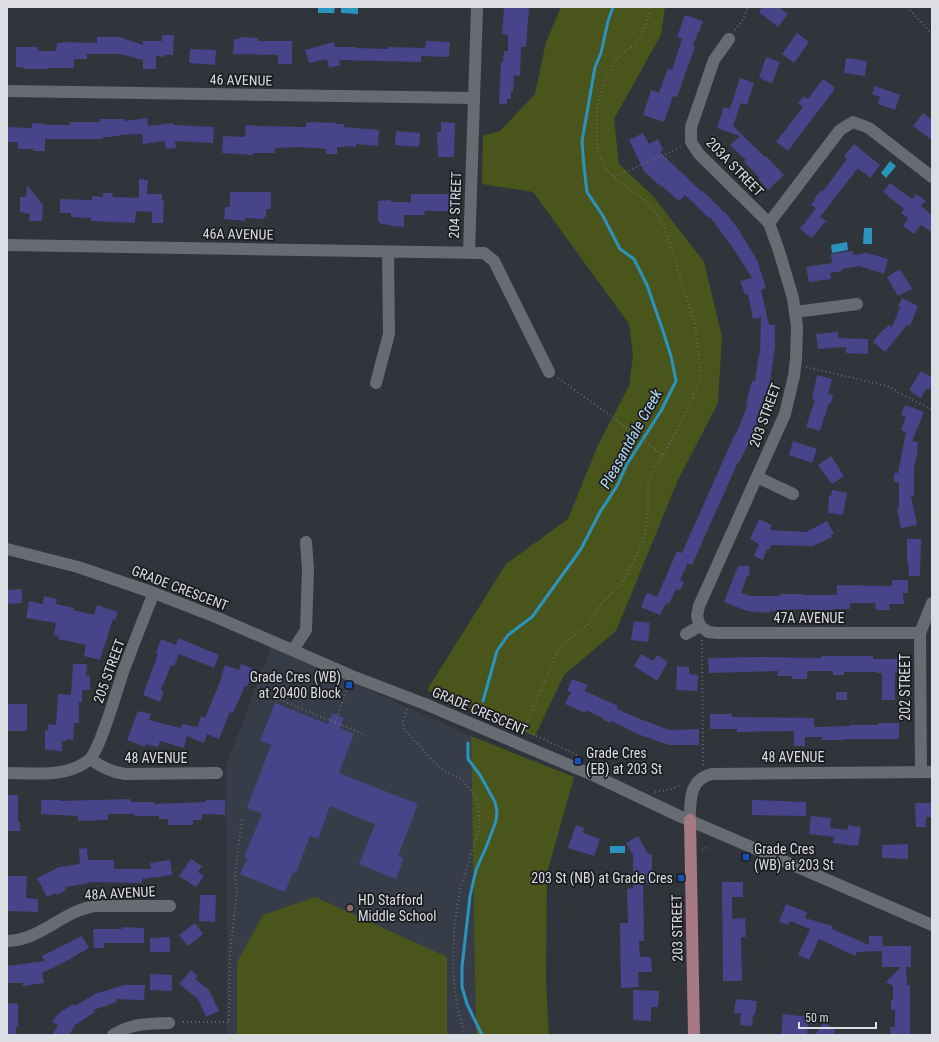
<svg xmlns="http://www.w3.org/2000/svg" width="939" height="1042" viewBox="0 0 939 1042" font-family="'Roboto Condensed',sans-serif">
<style>
.built{fill:#363d49}
.green{fill:#4a551c}
.water{fill:#2a93be}
.lines{fill:none;stroke-linecap:round;stroke-linejoin:round}
.stream{stroke:#2a93be;stroke-width:3}
.building{fill:#474489}
.path{stroke:#65686f;stroke-width:2;stroke-dasharray:1 3;stroke-linecap:butt}
.minor{stroke:#676c73;stroke-width:12}
.major{stroke:#a67983;stroke-width:12}
.transit-dot{fill:#1a4fb4;stroke:#1a1c1f;stroke-width:1.5}
.education-dot{fill:#8d6e63;stroke:#1a1c1f;stroke-width:1.5}
.labels{text-anchor:middle;stroke-width:3.5;stroke-linejoin:round;paint-order:stroke}
.street-label{font-size:14px;fill:#dcdee3;stroke:#1a1c1f}
.poi-label{font-size:14px;fill:#dcdee3;stroke:#1a1c1f;text-anchor:start}
.water-label{font-size:15px;font-style:italic;fill:#b3e0f7;stroke:#1a1c1f}
</style>
<rect width="100%" height="100%" fill="#30343b"/>
<path class="built" d="M271 646 471 736 476 1035H227L226 766Z"/>
<path class="green" d="M561 7H665L661 35 614 119 619 164 653 196 704 262 722 337 718 403 678 480 616 631 564 675 535 736 427 690 506 564 568 519 598 445 629 386 633 355 629 324 533 192 482 184 483 136 500 131 535 94 546 42Z
M471 736 574 777 547 873 546 980 549 1035H476Z
M315 897 447 957V1035H237V962L263 915Z"/>
<path class="water" d="M318 7H335L334 13H318Z
M341 7H358V14L341 13Z
M890 161 896 166 886 178 881 173Z
M864 228H872V244H863Z
M847 242 848 250 832 253 831 245Z
M610 846H625V853H610Z"/>
<g class="lines">
<path class="stream" d="M483 701 497 651 508 635 532 617 581 549 600 512 617 486 627 464 661 411 676 381 671 356 663 331 647 285 634 259 620 249 603 216 587 192 584 167 582 141 595 67 601 53 608 21 613 7
M468 743V759L480 775 495 802 497 812 496 821 487 845 476 870 470 896 462 967V987L467 1004 482 1035"/>
</g>
<path class="building" d="M504 7H529L526 47H521L520 76 514 75 513 92 511 91V99H507V104H499L501 62H503L504 51H508V35L502 34Z
M762 7H779L788 14 778 27 759 12Z
M685 15 703 21 699 32H698L693 46 695 47 677 97 673 96 664 122 643 115 651 90 659 93 668 68 672 70 682 39 677 37Z
M797 33 809 42 794 63 782 54Z
M162 35H174L173 55H165V57L156 56V69H143V60L120 54H87V59H74V68H49V69H25V68L16 67V47H38V51H56L57 43H62V42L97 43V37H119L143 45V41H162Z
M240 37 258 38V41H292V64H278V55L233 54 234 39H240Z
M426 41 450 42 449 57 421 56V62L339 60 340 65 329 68 327 59 309 63 305 50 334 42 335 47H356V48L388 49 389 47 425 48Z
M190 49 216 50 215 65 189 63Z
M766 57 780 62 772 83 759 78Z
M846 58 867 61 865 76 844 73Z
M740 78 754 83 747 105 741 103 733 126 765 157 766 156 784 175 768 190 758 179 760 178 744 162 746 160 730 145 740 136 717 128 724 107 730 109Z
M823 79 834 87V90L788 151 776 142 803 107 798 103 804 96 808 99Z
M875 86 900 95 895 110 878 104 880 97 872 94Z
M923 113 932 120V140L913 126Z
M147 118 148 126 173 123V125L214 127 213 143 175 141 176 148 166 149 165 141 143 144 142 134 119 135V136H113V137H103V139H45V151H33V149H18V142H7V127L32 128V123L46 124V125H70V122H100V119H125V121Z
M312 122 337 123V124H344V127L379 130 378 146 356 144V147L344 146V147H337V154H326V149L300 147 275 148V153H253V155L222 153 223 136 245 137 246 125 258 126 306 127V123Z
M441 122 455 123 454 157H438L437 132H441Z
M396 131 420 133 419 147 395 145Z
M643 133 649 144 658 139 663 150 660 152 702 192 703 191 724 212H725L740 231V232L757 260 766 288 761 290 769 325H775V346L768 397 764 396 759 417 752 436 739 463 738 462 692 565 688 563 680 580 684 582 680 591 676 589 669 604 666 603 660 615 641 607 647 593 657 597 677 551 682 553 735 434H736L748 404 746 403 752 381H755L759 354H760L761 317 753 319 748 294 745 295 740 281 752 278 731 245 710 217 709 218 685 195 679 201 662 186 661 187 644 171 629 140Z
M854 144 880 165 870 178 858 168 820 217 826 221 812 238 800 229 816 208 811 205 815 200 814 199 820 191 822 192 826 187 847 159 844 156Z
M139 179 148 180 147 194H162V200H164L163 223H152V212L136 211 135 223 91 221V218L71 217V213H60V199L92 200V196L103 197V193H113L112 197 139 198Z
M890 183 912 199 916 194 926 201 921 206 932 215V233L921 225 914 234 903 226 908 218 901 213 904 209 883 192Z
M27 185 43 205 42 221H29L30 214 20 212V197H26Z
M230 192H271V209H266V217H264V219L245 218V221L224 219 225 207H230Z
M411 194H449V211H424L425 215H404V227L391 226V225L381 224 378 221V201L390 200 392 202H411Z
M853 251V255L867 253 888 259 884 274 859 266 842 269V271L830 273 831 279 809 282 806 267 832 263 831 254Z
M900 269 912 289 898 296 887 277Z
M902 298 918 306 910 326 907 325 885 352 873 342 883 329 884 330 889 325 892 327 900 307 898 306Z
M838 332V338L868 339V354L846 353V347L818 349 816 334Z
M921 371 932 377V385L929 390 926 389 921 398 909 390Z
M817 375 832 379 828 394 833 395 831 403H829L820 431 806 427 815 400 812 399Z
M905 405 924 412 912 441 918 442 917 450H918L914 467V496H911L917 525 901 528 897 508 899 507V482H894V473H898L906 432 901 430 906 417 901 415Z
M793 441 817 449 812 463 789 455Z
M831 456 844 476 832 484 818 465Z
M832 490 847 493 843 515 828 513 829 496H831Z
M759 519 772 525 770 530 806 532 827 521 834 534 831 535 832 537 813 546 771 545 769 550 767 549 763 560 754 556 759 544 750 539Z
M907 539H921L920 576H909L908 562H907Z
M738 566H749L750 576H747L741 593 751 596H781L780 594H802V595H837V585L892 586V580H908V593H903L904 604H889L890 610H876L875 603H850V609H834V610H810V609L776 610V611H770V613L747 611 724 602Z
M22 589V603L7 604V590Z
M44 596 57 599 56 604 74 608 73 610 94 615 97 605 118 612 115 620 113 619 100 660 84 656 86 645 58 639 59 636 54 635 56 623 26 618 29 601 43 604Z
M634 621 650 623 648 642 631 640Z
M178 638 219 655 214 668 179 654 174 666 171 665 161 690 164 692 160 702 143 695 158 654 156 653 161 639 176 645Z
M641 654 653 661 657 655 668 662 657 681 634 666Z
M821 656H873V659H898V673H895V700H882V673H877V672H844V675H833V671H807V679H792V676H777L778 671 709 673 708 658 759 657 821 658Z
M73 664H87L86 675 90 676V690H82V702H79V723H74L73 740 66 739V741H62V751L45 750V730H48V724L56 725 58 694 71 695Z
M241 664 254 669 247 687 245 686 233 713 230 712 219 739 207 734 204 743 187 736 184 748 160 741 158 747 146 744 145 747 127 740 138 711 151 714 149 720 181 728 182 724 196 727 198 726 201 716 205 718 222 677H221L225 665 239 670Z
M677 666 689 667V674L698 675 697 691 676 690Z
M572 679 588 685 585 691 618 706 617 709 640 719 670 730 699 729V745H669L640 735 611 721 610 723 602 719 603 718 586 710 585 713 565 704 571 692 567 691Z
M836 692H847V700H836Z
M275 703 328 724 332 713 344 718 340 728 354 734 339 773 418 804 398 856 404 858 396 879 359 864 375 824 330 806 318 839 310 836 296 873 293 872 285 892 240 874 247 858 244 857 262 814 247 808 271 745 260 741Z
M7 704H27V731H7Z
M710 714H732V717L814 718V727L850 726V725H878V723H899V739H844V740H822V737H805V746H794V731L737 732V729H710Z
M7 795H18V822H20V831H7Z
M130 799 131 802H154V804L206 802V800H225V815L202 814V820H193V825H168V819H159V816H135V814H108V820L78 821V816L41 814V800H60V801Z
M752 800 806 802V816L752 815Z
M915 803H932V817H926V827H916Z
M811 816 831 818 830 828 848 830V825L861 827 858 846 833 843 834 837 809 834Z
M576 825 584 828 583 833 600 839 594 856 568 848Z
M638 836 648 854H652V883H643L644 941H639L640 957H651L652 972H638L639 987 621 988 620 923H628L627 889 633 888V855L626 843Z
M908 844V859L882 858V845Z
M87 848 88 860H114V869H151L150 863 170 860 172 875 142 879V883L89 882V883L65 887 66 890 57 895 56 893 47 897 37 878 59 867 80 864 79 849Z
M191 859 202 866 198 872 204 876 196 887 179 876Z
M7 876H27L26 898 38 899V912L7 911Z
M722 882H743V897H732V919L745 918 746 937H741L742 981H723Z
M200 895H216L215 922 199 921Z
M786 904 807 912 805 918 833 926 832 929 869 945V936H882L883 946H911V967H906L907 985H910V1035H891L890 1027H895V1010H891V1000H893V986L886 982 901 967H882V951L857 952 855 956 819 939 809 960 798 955 810 929 790 921 788 925 779 922Z
M195 923 203 934 188 946 179 935Z
M122 927 144 928V943H104V948H94L93 929H122Z
M82 936 89 948 63 963 42 973 44 983 23 986V983H7V966L45 961 42 956Z
M170 937V952H150V938Z
M191 970 198 976 195 979 209 990 219 1011 206 1017 198 999 179 984Z
M150 974 172 975V991L150 990Z
M124 985H145L144 1000 116 999 117 1002 93 1010 95 1012 75 1025 69 1035H52L58 1025 52 1022 58 1014 73 1004 75 1006 95 994Z
M633 990 659 991 658 1007H651V1021L633 1020Z
M736 999 757 1001 755 1015H753L752 1026 740 1025 741 1013H734Z
M7 1003 18 1004V1027H16V1035H7Z
M783 1014 809 1017 807 1035H781Z
M824 1022 836 1030 833 1035H815Z"/>
<g class="lines">
<path class="path" d="M907 7 932 34
M735 30 742 21 748 7
M614 177 681 147
M806 367 887 386 932 410
M558 378 622 424 663 455
M702 640 703 765
M276 698 365 735
M407 709 403 721 404 729 432 760 444 771 460 778 477 797 480 826 460 890 454 928 453 970 457 1007 465 1035
M335 722 348 686
M577 755 524 730 554 659 560 648 587 625 602 603 622 582 635 559 645 534 648 510V484L655 466 663 455 689 407 701 377 695 324 664 225 654 210 642 198 621 184 604 167 597 147V107L604 82 614 62 625 51 637 43 644 30 651 7
M655 792 672 789 682 784
M702 850 709 846
M183 1022H229L230 953 237 891 235 874 242 818"/>
<path class="minor" d="M7 91 474 98
M769 223 840 130 853 122 869 128 932 177
M7 245 484 253 494 261 549 372
M469 253 477 7
M795 312 857 304
M376 383 389 334 388 252
M757 477 793 494
M7 549 78 567 154 593 218 618 352 676 425 704 595 776 677 815 932 925
M700 626 697 616 699 606 785 414 794 376 796 359 797 327 793 298 779 251 769 223 699 154 691 142V127L714 60 729 39
M700 626 708 632 717 633H920
M686 634 700 626
M293 650 306 630 308 570 306 542
M90 759C102 767 111 772 125 774L217 773
M921 772 920 633 932 603
M7 773C35 773 66 778 89 760 100 750 117 690 123 672 133 646 143 619 154 593
M690 820C690 801 689 779 712 774L932 772
M7 941C42 940 62 911 95 906H170
M113 1035C132 1023 148 1024 169 1023"/>
<path class="major" d="M690 820 694 1035"/>
</g>
<g class="transit-dot">
<rect x="345" y="681" width="8" height="8" rx="2"/>
<rect x="574" y="757" width="8" height="8" rx="2"/>
<rect x="742" y="853" width="8" height="8" rx="2"/>
<rect x="677" y="874" width="8" height="8" rx="2"/>
</g>
<circle class="education-dot" cx="350" cy="908" r="4"/>
<g class="labels">
<g class="street-label">
<text transform="translate(241 80) rotate(1)" y="5">46 AVENUE</text>
<text transform="translate(735 167) rotate(46)" y="5">203A STREET</text>
<text transform="translate(455 205) rotate(-88)" y="5">204 STREET</text>
<text transform="translate(238 234) rotate(1)" y="5">46A AVENUE</text>
<text transform="translate(765 415) rotate(-70)" y="5">203 STREET</text>
<text transform="translate(180 588) rotate(21)" y="5">GRADE CRESCENT</text>
<text x="809" y="623">47A AVENUE</text>
<text transform="translate(109 671) rotate(-70)" y="5">205 STREET</text>
<text transform="translate(905 687) rotate(-90)" y="5">202 STREET</text>
<text transform="translate(480 711) rotate(23)" y="5">GRADE CRESCENT</text>
<text x="793" y="762">48 AVENUE</text>
<text x="156" y="763">48 AVENUE</text>
<text transform="translate(120 893) rotate(-3)" y="5">48A AVENUE</text>
<text transform="translate(677 928) rotate(-91)" y="5">203 STREET</text>
</g>
<g class="poi-label">
<text x="341" y="682" text-anchor="end">Grade Cres (WB)<tspan x="341" dy="16">at 20400 Block</tspan></text>
<text x="586" y="758">Grade Cres<tspan x="586" dy="16">(EB) at 203 St</tspan></text>
<text x="754" y="854">Grade Cres<tspan x="754" dy="16">(WB) at 203 St</tspan></text>
<text x="673" y="883" text-anchor="end">203 St (NB) at Grade Cres</text>
<text x="358" y="905">HD Stafford<tspan x="358" dy="16">Middle School</tspan></text>
</g>
<g class="water-label">
<text transform="translate(631 439) rotate(-61)" y="5">Pleasantdale Creek</text>
</g>
</g>
<rect width="939" height="1042" fill="none" stroke="#dcdee3" stroke-width="16"/>
<path d="M799 1022v6h77v-6" fill="none" stroke="#dcdee3" stroke-width="2"/>
<text x="805" y="1022" font-size="12" fill="#dcdee3" stroke="#1a1c1f" stroke-width="3" paint-order="stroke">50 m</text>
</svg>
